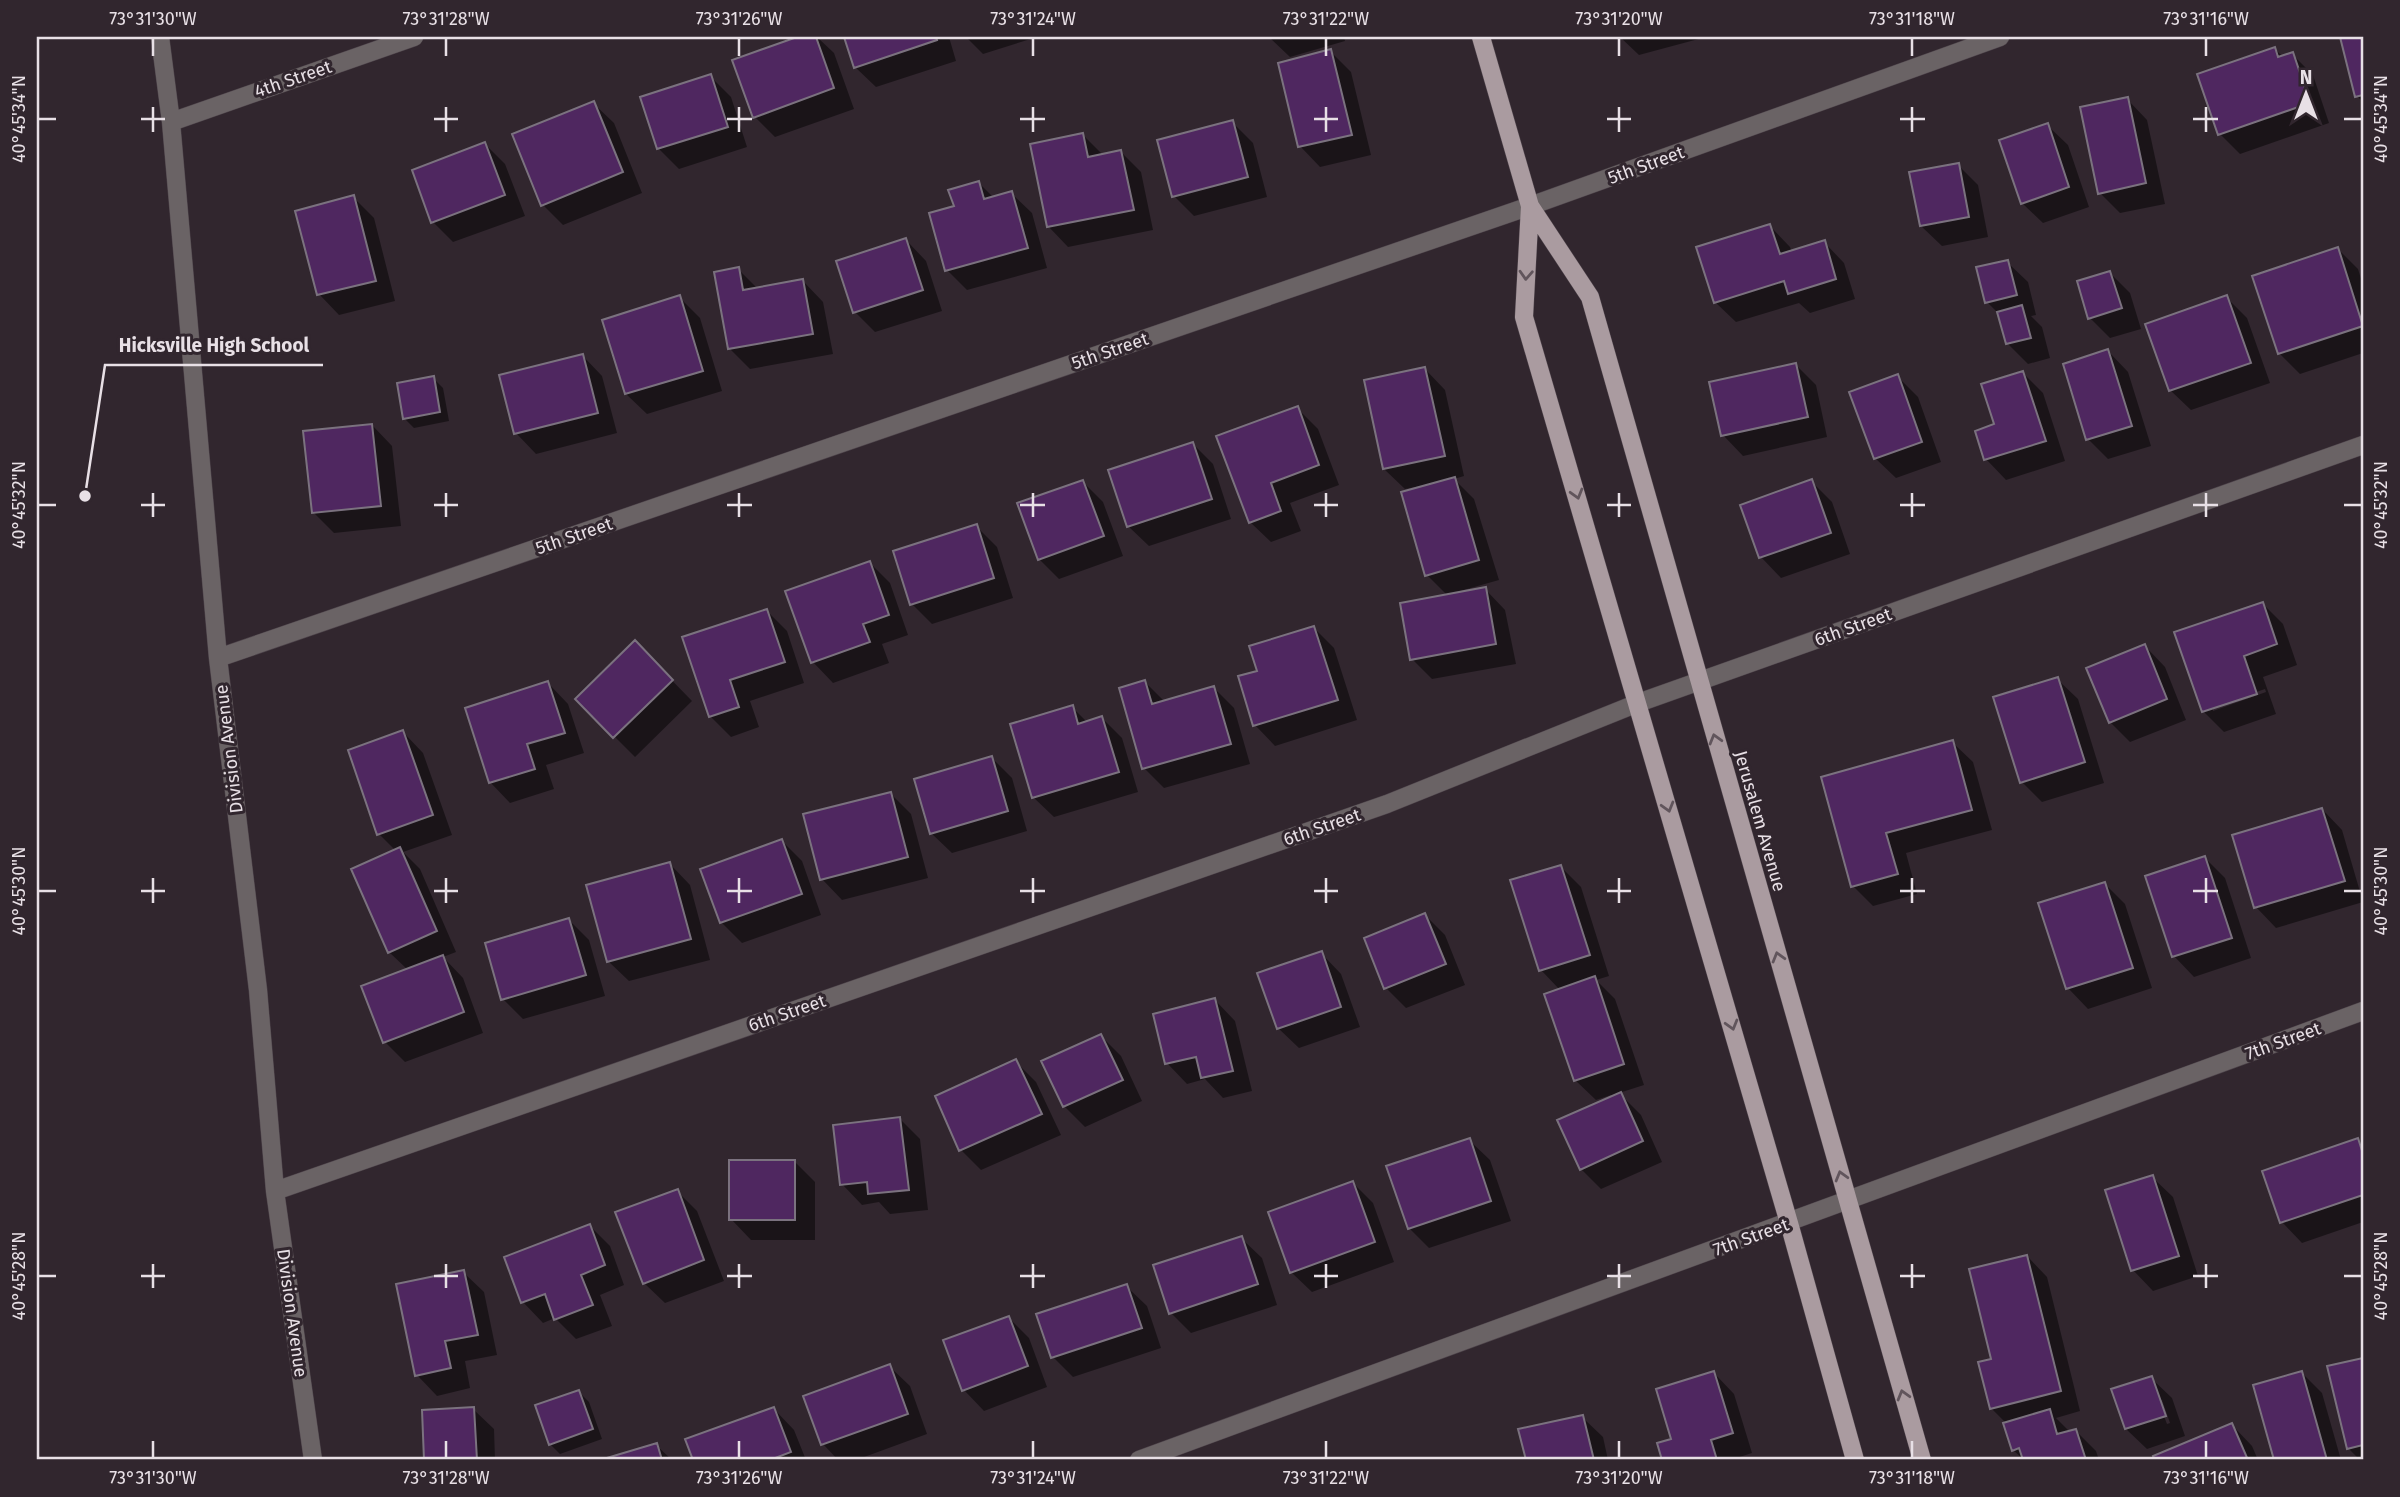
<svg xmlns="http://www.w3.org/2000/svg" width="2400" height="1497" viewBox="0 0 2400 1497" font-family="'Fira Sans',sans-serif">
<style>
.shadow{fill:#0007;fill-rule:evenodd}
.building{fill:#4f2760;stroke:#7b727f;stroke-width:2}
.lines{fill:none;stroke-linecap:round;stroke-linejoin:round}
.minor-casing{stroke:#4e444b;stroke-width:19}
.major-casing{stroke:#4e444b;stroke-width:19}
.minor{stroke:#6a6365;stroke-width:18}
.major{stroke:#aa9ba0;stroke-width:18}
.oneway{stroke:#61555c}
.ticks{fill:none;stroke:#e8e0e6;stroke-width:2.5}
.labels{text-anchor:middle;stroke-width:6;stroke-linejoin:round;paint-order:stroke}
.street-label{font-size:18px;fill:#e8e0e6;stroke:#31262e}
.leader{fill:none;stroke:#e8e0e6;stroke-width:2.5}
.callout-dot{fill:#e8e0e6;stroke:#31262e;stroke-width:2.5}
.callout-label{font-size:19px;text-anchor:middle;font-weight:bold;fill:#e8e0e6;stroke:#31262e;stroke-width:6;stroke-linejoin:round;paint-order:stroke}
.neatline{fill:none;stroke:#e8e0e6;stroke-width:2.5}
.ticks-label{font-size:18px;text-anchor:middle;fill:#e8e0e6}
</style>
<rect width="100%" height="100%" fill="#31262e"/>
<path class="shadow" d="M802 37H817L834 53 854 109 775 137 755 117 735 61Z
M846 37H949L956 61 876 87 855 67Z
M966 37H1037L983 54Z
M1269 37H1344L1345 41 1290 57Z
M1620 37H1706L1639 55Z
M2341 37H2363V102L2357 96Z
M2275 49 2283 57 2292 54 2313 75 2329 123 2240 154 2220 134Z
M1330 51 1351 72 1371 155 1320 167 1300 146Z
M710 76 731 97 747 147 679 169 659 149Z
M2127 99 2147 120 2165 204 2120 213 2100 193Z
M593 103 614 123 642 193 563 225 543 205Z
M1232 122 1253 143 1267 197 1194 216 1174 196Z
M2047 125 2068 145 2089 207 2043 223 2022 203Z
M1083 135 1104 156 1121 152 1141 172 1153 230 1068 247 1048 226Z
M485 144 505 164 525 216 453 242 433 222Z
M1958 165 1978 185 1988 237 1942 246 1921 226Z
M979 183 994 198 1011 193 1032 213 1047 268 967 290 947 270 956 208Z
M353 197 374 218 395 301 339 315 319 294Z
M1770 226 1790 247 1792 252 1824 242 1844 263 1855 299 1810 313 1799 303 1736 322 1715 302Z
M906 240 926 261 942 311 875 332 855 312Z
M2338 249 2358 269 2363 285V353L2300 374 2279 353Z
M2007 262 2028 282 2036 315 2031 316 2042 327 2050 358 2028 364 2008 344 2000 315 1987 302Z
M738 269 758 289 803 281 823 302 833 354 750 369 730 349Z
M2110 273 2130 293 2141 329 2110 338 2090 318Z
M679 297 700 318 722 391 647 414 626 394Z
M2226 297 2247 318 2270 383 2191 410 2170 390Z
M2108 351 2128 372 2151 446 2108 459 2088 439Z
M582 355 602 376 617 433 536 454 516 433Z
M1795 364 1816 385 1827 437 1743 456 1723 435Z
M1425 369 1445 390 1464 476 1454 479 1474 499 1499 580 1460 591 1461 594 1485 589 1505 610 1516 664 1432 679 1412 659 1448 596 1427 575 1421 486 1405 489 1384 469Z
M2023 373 2043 393 2065 461 2006 480 1986 459 1977 432 1996 425Z
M1897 376 1918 397 1941 462 1896 478 1875 458Z
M433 378 443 388 449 421 414 428 404 418Z
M1297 408 1318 429 1339 485 1290 503 1301 531 1271 542 1250 522Z
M372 425 392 446 401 526 334 533 313 512Z
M1193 444 1213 464 1231 519 1149 546 1128 526Z
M1811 481 1832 502 1850 554 1781 578 1761 557Z
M1083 482 1103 502 1123 556 1059 579 1039 559Z
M976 526 997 547 1013 598 932 624 912 604Z
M870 563 890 583 908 635 882 644 889 663 833 683 813 662Z
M2263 604 2283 624 2297 665 2263 677 2276 714 2224 732 2203 711ZM2265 689 2266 692 2213 711V707Z
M767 611 787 631 804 683 750 701 759 727 731 737 710 716Z
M1314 628 1334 648 1357 720 1275 746 1255 725 1259 672Z
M2145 646 2165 667 2186 720 2130 742 2110 722Z
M655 663 692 701 635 757 577 699Z
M2057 679 2078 699 2104 783 2042 802 2022 782Z
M1145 682 1165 702 1214 688 1234 708 1250 764 1164 788 1144 768Z
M548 683 568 704 584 753 546 765 554 789 510 803 490 782Z
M1072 707 1087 722 1102 718 1122 738 1138 792 1054 817 1033 797Z
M403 732 423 753 452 835 403 852 420 869 456 952 443 957 463 978 483 1033 405 1062 385 1042 408 970 389 952 396 851 379 834Z
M1952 742 1973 762 1992 830 1906 853 1917 894 1873 906 1853 886 1823 778Z
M992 758 1012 778 1027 831 952 853 931 833Z
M890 793 911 814 928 878 842 900 822 879Z
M2322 809 2342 830 2363 902 2276 928 2256 907Z
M782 841 802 861 821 915 742 943 721 922Z
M2205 858 2225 878 2251 958 2194 977 2174 956 2148 877Z
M670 864 690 885 710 960 629 981 608 961Z
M1561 867 1581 887 1609 976 1596 980 1615 999 1644 1085 1619 1093 1641 1115 1662 1162 1601 1189 1581 1169 1612 1098 1611 1095 1596 1100 1575 1080 1560 990 1541 970Z
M2105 884 2125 904 2152 988 2088 1009 2068 988 2041 904Z
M1425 915 1445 935 1465 985 1406 1008 1386 988Z
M569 920 589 940 605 996 523 1019 503 999Z
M1321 953 1341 974 1360 1027 1299 1048 1278 1028Z
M1215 1000 1235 1021 1252 1091 1223 1098 1205 1079 1187 1084 1167 1063Z
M1101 1036 1121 1056 1142 1101 1085 1127 1064 1106Z
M1016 1062 1036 1082 1061 1135 981 1170 961 1150Z
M900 1119 920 1139 928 1210 890 1214 879 1202 862 1205 842 1184Z
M1469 1140 1490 1160 1511 1221 1429 1248 1409 1228Z
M2357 1140 2363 1146V1222L2302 1243 2282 1222Z
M795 1162 815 1182V1240H751L731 1219Z
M2152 1177 2173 1197 2198 1276 2153 1291 2133 1270Z
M1353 1183 1373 1203 1394 1262 1312 1292 1291 1272Z
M677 1191 697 1211 724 1281 665 1303 644 1283Z
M590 1226 610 1246 624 1285 600 1295 612 1326 576 1339 555 1318 543 1323 523 1302Z
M1241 1238 1262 1258 1277 1305 1191 1333 1171 1313Z
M2027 1256 2047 1277 2080 1411 2056 1418 2070 1432 2076 1431 2096 1451 2099 1460H2024L2013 1450 2005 1422 1991 1408Z
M463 1272 484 1292 497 1355 465 1361 470 1388 437 1396 417 1375Z
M1126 1286 1147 1306 1161 1348 1073 1377 1053 1357Z
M1009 1318 1029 1338 1047 1387 984 1411 964 1390Z
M2363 1359V1460H2360L2348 1448 2329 1368Z
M889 1366 910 1386 927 1434 856 1460H838L823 1444 805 1397Z
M1714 1373 1734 1394 1752 1453 1730 1460H1664L1659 1445 1673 1440Z
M2302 1373 2322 1393 2341 1460H2276L2255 1386Z
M2151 1378 2172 1398 2185 1436 2147 1449 2126 1429ZM2158 1400H2162L2170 1423 2167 1424Z
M579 1392 589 1402 602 1439 560 1454 550 1444Z
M473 1409 494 1429 495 1460H426L423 1412Z
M774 1409 794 1430 806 1460H695L688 1440Z
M1582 1417 1603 1437 1608 1460H1528L1521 1431Z
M2232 1425 2252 1446 2258 1460H2157L2156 1457Z
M656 1445 672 1460H606Z"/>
<path class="building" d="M797 37H816L834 88 753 118 732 60Z
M844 37H936L937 40 854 68Z
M2340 37H2363V95L2355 97Z
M2275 47 2278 57 2293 52 2310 103 2218 135 2197 74Z
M1331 49 1352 135 1298 147 1278 63Z
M711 74 728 127 657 149 640 97Z
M2128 97 2146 183 2098 194 2080 107Z
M594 101 623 172 541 206 512 134Z
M1233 120 1248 177 1172 197 1157 140Z
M2048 123 2069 187 2021 204 1999 140Z
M1083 133 1088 157 1121 150 1134 210 1047 227 1030 144Z
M485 142 505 195 431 223 412 170Z
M1959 163 1969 217 1920 226 1909 172Z
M979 181 984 199 1012 191 1028 248 945 271 929 213 954 206 948 190Z
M354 195 376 281 317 295 295 211Z
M1770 224 1780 254 1825 240 1836 279 1788 294 1784 281 1714 303 1696 247Z
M906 238 923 290 853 313 836 261Z
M2338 247 2363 326 2278 354 2252 276Z
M2008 260 2017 295 1985 303 1976 267Z
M739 267 743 290 803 279 813 334 728 349 714 272Z
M2110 271 2122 308 2088 319 2077 281Z
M680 295 703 371 625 394 602 320Z
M2227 295 2251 363 2169 391 2145 324Z
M2022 305 2031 338 2006 344 1997 312Z
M2108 349 2132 426 2086 440 2063 364Z
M583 354 598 413 514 434 499 375Z
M1796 363 1808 417 1721 436 1709 382Z
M1425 367 1445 456 1383 469 1364 380Z
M2023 371 2046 441 1984 460 1975 431 1994 424 1981 384Z
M1898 374 1922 442 1874 459 1849 392Z
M434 376 440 412 403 419 397 383Z
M1298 406 1319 465 1271 483 1281 511 1249 523 1216 436Z
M372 424 381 506 312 513 303 431Z
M1193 442 1212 499 1127 527 1108 470Z
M1455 477 1479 560 1425 576 1401 492Z
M1812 479 1831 533 1759 558 1740 505Z
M1083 480 1104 536 1038 560 1017 503Z
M977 524 994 578 910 605 893 551Z
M870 561 889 615 863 624 870 642 811 663 785 591Z
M1486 587 1496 644 1410 660 1400 603Z
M2263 602 2277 644 2244 656 2257 694 2202 712 2174 632Z
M767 609 785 662 730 680 739 707 709 717 682 637Z
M1314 626 1338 700 1253 726 1238 676 1257 671 1249 646Z
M635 640 673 680 613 738 575 699Z
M2145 644 2167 699 2109 723 2086 668Z
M2058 677 2085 762 2020 783 1993 697Z
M1145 680 1152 704 1214 686 1231 744 1142 769 1119 688Z
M548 681 565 733 527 744 535 769 489 783 465 708Z
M1073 705 1078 724 1102 716 1119 772 1032 798 1010 724Z
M403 730 433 815 377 835 348 750Z
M1953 740 1972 810 1886 833 1898 874 1851 887 1821 777Z
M992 756 1008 811 930 834 914 779Z
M891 792 908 857 820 880 803 814Z
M2322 808 2345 881 2254 908 2232 835Z
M782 839 802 894 720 923 700 869Z
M400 847 437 931 388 953 351 869Z
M2205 856 2232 938 2172 957 2145 876Z
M670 862 691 939 607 962 586 885Z
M1561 865 1590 955 1539 971 1510 880Z
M2105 882 2133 968 2066 989 2038 903Z
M1425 913 1446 964 1384 989 1364 938Z
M569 918 586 975 501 1000 485 943Z
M1322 951 1341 1007 1277 1029 1257 973Z
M443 955 464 1012 383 1043 361 986Z
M1595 976 1624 1064 1574 1081 1544 994Z
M1215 998 1233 1071 1201 1078 1196 1057 1165 1064 1153 1014Z
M1101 1034 1123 1080 1063 1107 1041 1061Z
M1016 1059 1042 1114 959 1151 935 1096Z
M1621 1092 1643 1141 1580 1170 1557 1120Z
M900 1117 909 1190 868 1194 867 1182 840 1185 833 1125Z
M1470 1138 1491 1201 1408 1229 1386 1166Z
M2358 1138 2363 1154V1195L2280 1223 2262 1171Z
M729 1160H795V1220H729Z
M2153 1175 2179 1256 2131 1271 2105 1190Z
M1353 1181 1375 1242 1290 1273 1268 1212Z
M678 1189 704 1260 643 1284 615 1212Z
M590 1224 605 1265 581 1275 593 1305 554 1320 545 1294 521 1303 504 1257Z
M1242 1236 1258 1284 1169 1314 1153 1265Z
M2027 1255 2061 1391 1990 1409 1978 1362 1991 1359 1969 1269Z
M464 1270 478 1335 445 1341 451 1368 415 1376 396 1284Z
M1127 1284 1142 1328 1051 1358 1036 1314Z
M1009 1316 1028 1366 962 1391 943 1340Z
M2363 1358V1445L2347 1449 2327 1366Z
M890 1364 908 1414 821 1445 803 1396Z
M1714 1371 1733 1433 1711 1440 1717 1460H1662L1657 1443 1671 1439 1656 1389Z
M2302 1371 2327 1460H2274L2253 1385Z
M2152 1376 2166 1416 2125 1429 2111 1389Z
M579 1390 593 1429 549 1445 535 1405Z
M474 1407 477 1460H424L422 1410Z
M774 1407 791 1452 770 1460H693L685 1439Z
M2050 1409 2057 1434 2076 1429 2086 1460H2023L2019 1448 2012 1451 2003 1423Z
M1583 1415 1594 1460H1526L1518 1429Z
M2232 1423 2248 1460H2155L2153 1456Z
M657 1443 662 1460H600Z"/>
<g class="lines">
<g class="minor-casing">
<path id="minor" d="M160 37 171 122 218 658 258 990 275 1191 313 1460
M171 122 414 37
M218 658 1530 206 2000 37
M275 1191 1387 804 1638 703 2363 445
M1139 1460 2363 1011"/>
</g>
<g class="major-casing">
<path id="major" d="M1481 37 1530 206 1590 297 1922 1460
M1530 206 1524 317 1789 1223 1855 1460"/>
</g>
<use href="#minor" class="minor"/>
<use href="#major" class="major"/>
</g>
<defs><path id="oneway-chevron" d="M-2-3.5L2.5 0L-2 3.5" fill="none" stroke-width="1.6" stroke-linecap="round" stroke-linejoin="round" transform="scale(1.75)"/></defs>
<g class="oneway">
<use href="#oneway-chevron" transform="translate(1526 275) rotate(93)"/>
<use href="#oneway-chevron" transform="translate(1577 494) rotate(74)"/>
<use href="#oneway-chevron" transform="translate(1715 739) rotate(-106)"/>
<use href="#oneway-chevron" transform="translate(1668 807) rotate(74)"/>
<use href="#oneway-chevron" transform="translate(1778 957) rotate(-106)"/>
<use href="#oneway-chevron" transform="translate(1732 1025) rotate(74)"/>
<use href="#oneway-chevron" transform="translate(1841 1176) rotate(-106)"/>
<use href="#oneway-chevron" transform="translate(1903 1395) rotate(-106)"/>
</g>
<path class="ticks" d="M153 38V56M446 38V56M739 38V56M1033 38V56M1326 38V56M1619 38V56M1912 38V56M2206 38V56M153 107V132M446 107V132M739 107V132M1033 107V132M1326 107V132M1619 107V132M1912 107V132M2206 107V132M38 119H56M141 119H165M434 119H458M727 119H752M1020 119H1045M1314 119H1338M1607 119H1631M1900 119H1925M2193 119H2218M2344 119H2362M153 493V517M446 493V517M739 493V517M1033 493V517M1326 493V517M1619 493V517M1912 493V517M2206 493V517M38 505H56M141 505H165M434 505H458M727 505H752M1020 505H1045M1314 505H1338M1607 505H1631M1900 505H1925M2193 505H2218M2344 505H2362M153 878V903M446 878V903M739 878V903M1033 878V903M1326 878V903M1619 878V903M1912 878V903M2206 878V903M38 891H56M141 891H165M434 891H458M727 891H752M1020 891H1045M1314 891H1338M1607 891H1631M1900 891H1925M2193 891H2218M2344 891H2362M153 1264V1288M446 1264V1288M739 1264V1288M1033 1264V1288M1326 1264V1288M1619 1264V1288M1912 1264V1288M2206 1264V1288M38 1276H56M141 1276H165M434 1276H458M727 1276H752M1020 1276H1045M1314 1276H1338M1607 1276H1631M1900 1276H1925M2193 1276H2218M2344 1276H2362M153 1441V1458M446 1441V1458M739 1441V1458M1033 1441V1458M1326 1441V1458M1619 1441V1458M1912 1441V1458M2206 1441V1458"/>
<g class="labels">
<g class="street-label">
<text transform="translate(293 79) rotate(-19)" y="6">4th Street</text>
<text transform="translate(1646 165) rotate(-20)" y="6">5th Street</text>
<text transform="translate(1110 351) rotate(-19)" y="6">5th Street</text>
<text transform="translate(574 536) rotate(-19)" y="6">5th Street</text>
<text transform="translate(1853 627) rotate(-20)" y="6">6th Street</text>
<text transform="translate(229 749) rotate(-97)" y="6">Division Avenue</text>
<text transform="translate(1760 821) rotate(74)" y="6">Jerusalem Avenue</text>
<text transform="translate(1322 827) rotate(-19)" y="6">6th Street</text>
<text transform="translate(787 1013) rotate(-19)" y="6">6th Street</text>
<text transform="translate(2283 1041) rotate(-20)" y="6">7th Street</text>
<text transform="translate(1751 1237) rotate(-20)" y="6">7th Street</text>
<text transform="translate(292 1313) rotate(82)" y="6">Division Avenue</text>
</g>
</g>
<path class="leader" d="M85 496L105 365H323"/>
<circle class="callout-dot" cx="85" cy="496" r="7"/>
<g class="callout-label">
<text x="214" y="352">Hicksville High School</text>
</g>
<rect width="2400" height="1497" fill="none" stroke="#31262e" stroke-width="77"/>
<g transform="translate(2306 94)" stroke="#31262e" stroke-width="5" paint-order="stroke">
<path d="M0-5L12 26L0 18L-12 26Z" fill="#e8e0e6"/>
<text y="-10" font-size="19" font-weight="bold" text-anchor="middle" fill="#e8e0e6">N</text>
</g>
<rect x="38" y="38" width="2324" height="1420" class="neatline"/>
<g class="ticks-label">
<text x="153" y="25">73°31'30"W</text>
<text x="446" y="25">73°31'28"W</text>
<text x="739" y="25">73°31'26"W</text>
<text x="1033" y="25">73°31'24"W</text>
<text x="1326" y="25">73°31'22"W</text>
<text x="1619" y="25">73°31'20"W</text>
<text x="1912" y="25">73°31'18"W</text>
<text x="2206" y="25">73°31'16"W</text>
<text transform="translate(19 119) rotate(-90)" y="6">40°45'34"N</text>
<text transform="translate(2381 119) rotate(-90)" y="6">40°45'34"N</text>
<text transform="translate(19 505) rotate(-90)" y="6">40°45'32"N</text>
<text transform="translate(2381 505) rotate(-90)" y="6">40°45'32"N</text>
<text transform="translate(19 891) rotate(-90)" y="6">40°45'30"N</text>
<text transform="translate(2381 891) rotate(-90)" y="6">40°45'30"N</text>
<text transform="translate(19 1276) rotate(-90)" y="6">40°45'28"N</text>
<text transform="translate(2381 1276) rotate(-90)" y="6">40°45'28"N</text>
<text x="153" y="1484">73°31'30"W</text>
<text x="446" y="1484">73°31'28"W</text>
<text x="739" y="1484">73°31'26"W</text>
<text x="1033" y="1484">73°31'24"W</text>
<text x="1326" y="1484">73°31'22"W</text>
<text x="1619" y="1484">73°31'20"W</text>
<text x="1912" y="1484">73°31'18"W</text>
<text x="2206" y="1484">73°31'16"W</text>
</g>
</svg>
